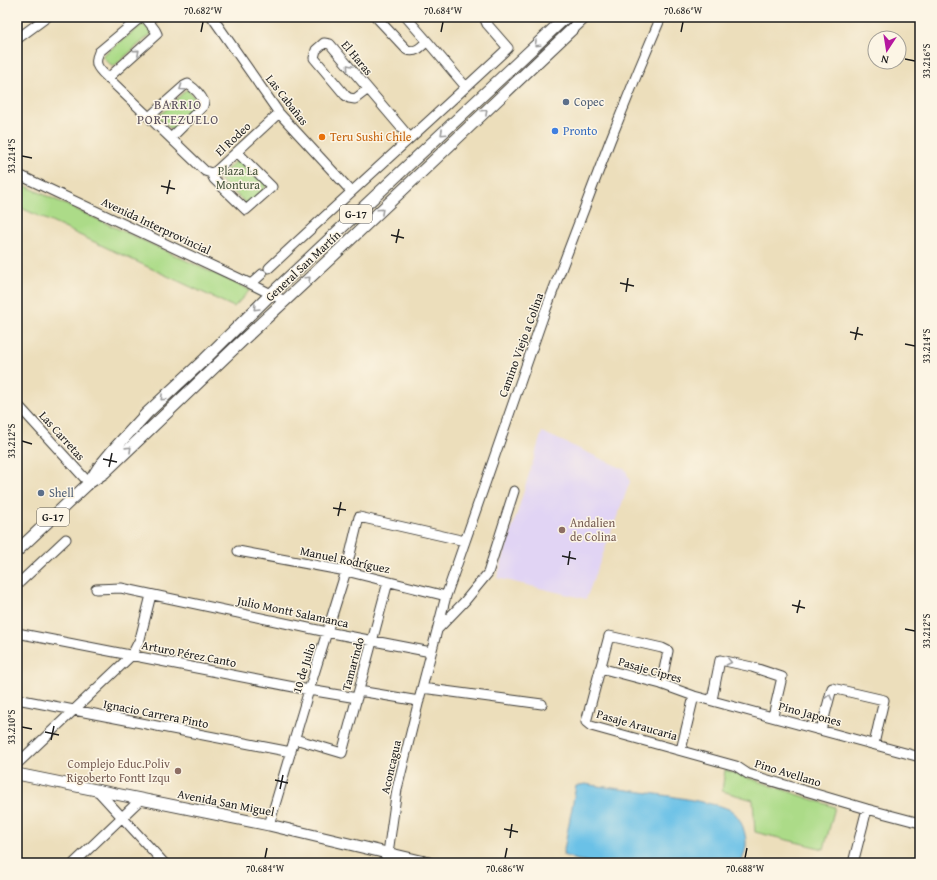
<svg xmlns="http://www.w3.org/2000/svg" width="937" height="880" viewBox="0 0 937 880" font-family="'Gentium Book Plus',serif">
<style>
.built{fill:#e1d4f4}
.green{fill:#acdb88;stroke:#647c52}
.water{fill:#6bc1e7;stroke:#446e82}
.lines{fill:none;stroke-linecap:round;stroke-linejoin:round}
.minor-casing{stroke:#3b3934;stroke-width:11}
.major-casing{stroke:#3b3934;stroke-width:13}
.minor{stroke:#fff;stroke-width:9}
.major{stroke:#fff;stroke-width:11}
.oneway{stroke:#999}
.ticks{fill:none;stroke:#1c1c1c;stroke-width:1.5}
.service-dot{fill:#5c6f8a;stroke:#fcf5e5;stroke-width:1.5}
.shop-dot{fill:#3f7fe0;stroke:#fcf5e5;stroke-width:1.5}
.food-dot{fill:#e8710a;stroke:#fcf5e5;stroke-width:1.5}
.education-dot{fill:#8d6e63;stroke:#fcf5e5;stroke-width:1.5}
.labels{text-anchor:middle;stroke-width:3;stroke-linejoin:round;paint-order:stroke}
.shield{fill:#fcf5e5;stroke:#5f5d58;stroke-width:1}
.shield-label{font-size:11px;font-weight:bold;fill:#1c1c1c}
.street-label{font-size:12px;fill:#1c1c1c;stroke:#fcf5e5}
.service-label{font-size:12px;fill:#4e5e75;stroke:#fcf5e5;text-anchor:start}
.shop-label{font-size:12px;fill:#366cbe;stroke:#fcf5e5;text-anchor:start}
.food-label{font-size:12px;fill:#c56008;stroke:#fcf5e5;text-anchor:start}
.park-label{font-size:12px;fill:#47553c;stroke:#fcf5e5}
.education-label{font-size:12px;fill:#785e54;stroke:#fcf5e5;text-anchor:start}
.neighbourhood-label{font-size:13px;letter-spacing:1px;fill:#584e5b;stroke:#fcf5e5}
.neatline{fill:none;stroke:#1c1c1c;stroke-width:1.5}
.ticks-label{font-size:10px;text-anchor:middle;fill:#1c1c1c}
</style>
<rect width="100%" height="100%" fill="#fcf5e5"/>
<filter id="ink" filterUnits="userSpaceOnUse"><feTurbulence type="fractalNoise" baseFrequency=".025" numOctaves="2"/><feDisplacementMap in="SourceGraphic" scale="8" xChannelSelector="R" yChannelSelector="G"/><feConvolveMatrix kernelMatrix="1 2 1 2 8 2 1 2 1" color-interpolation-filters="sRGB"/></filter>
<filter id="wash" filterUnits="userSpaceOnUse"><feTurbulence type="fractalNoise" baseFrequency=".012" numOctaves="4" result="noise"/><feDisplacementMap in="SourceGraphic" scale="16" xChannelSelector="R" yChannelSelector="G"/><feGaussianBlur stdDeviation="0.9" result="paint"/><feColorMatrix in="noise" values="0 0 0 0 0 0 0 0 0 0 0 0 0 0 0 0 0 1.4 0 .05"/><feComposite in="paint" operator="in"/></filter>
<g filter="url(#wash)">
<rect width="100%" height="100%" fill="#ecdebb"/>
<path class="built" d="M542 432 626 470 630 482 586 599 497 578Z"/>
<path class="green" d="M143 24 152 33 113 67 102 56Z
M187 89 200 104 173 131 158 117Z
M239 158 267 186 248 205 218 178Z
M17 182 250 290 234 307 17 206Z
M725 770 835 807 824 849 755 832 753 800 722 791Z"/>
<path class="water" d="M585 784C624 790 664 794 702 802 710 804 725 806 732 811 741 817 747 835 746 846 745 852 743 858 741 863H595L577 860 563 855 576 786Z"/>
</g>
<g filter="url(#ink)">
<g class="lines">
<g class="minor-casing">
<path id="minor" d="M141 17 99 52C93 65 99 69 108 78L205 171 211 173 216 171 279 113
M212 17 279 113 351 191
M376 17 407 50C416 53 421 47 427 41L406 17
M17 39 47 17
M427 41 466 87
M108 78 157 34 155 30 145 17
M368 89 355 99 349 98 345 95 314 58 316 50 324 43 330 44 410 138
M149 117 184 86 188 84C194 88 201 95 204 102L203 106 171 138
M211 173 214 179 246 210 272 187 237 152
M17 174 251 284 285 301
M269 268C348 194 429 122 508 48L487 24 484 17
M251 284 262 274
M17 404 89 483
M238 551 346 571 446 596
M17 585 66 539
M96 589 121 588 327 632 431 652
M438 629 465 601 488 573 514 491
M17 633 309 690 357 698
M600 668 661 684 694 696 920 757
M661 684 668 651 662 648 609 636 586 722 591 726 736 766 748 774 867 809 920 823
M422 688 542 704
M359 691 419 701
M17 699 291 752
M712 700 720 660 752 667 782 677 773 716
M821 730 832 688 884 700 874 744
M295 739 342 753 388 582
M681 750 694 696
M17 764 132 655 140 639 151 595
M97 790 164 863
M269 825 309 690 346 571 359 517 465 541
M74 863 141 799
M385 863 388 853 397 789 422 688 446 596 543 317 610 141 637 74 661 17
M853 863 867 809
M919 863 920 861"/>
</g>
<g class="major-casing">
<path id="major" d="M92 478 99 467 113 450 147 413 205 359 271 294 566 17
M17 551 89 483 104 473 244 339 332 257 585 17
M17 774 269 825 429 863"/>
</g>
<use href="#minor" class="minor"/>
<use href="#major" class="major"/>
</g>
<defs><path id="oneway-chevron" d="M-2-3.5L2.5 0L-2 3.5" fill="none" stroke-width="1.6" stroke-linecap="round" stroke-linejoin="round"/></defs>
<g class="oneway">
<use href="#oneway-chevron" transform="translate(537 44) rotate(137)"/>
<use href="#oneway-chevron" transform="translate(137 52) rotate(-42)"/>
<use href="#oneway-chevron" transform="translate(349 67) rotate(-130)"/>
<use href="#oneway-chevron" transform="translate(182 88) rotate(145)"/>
<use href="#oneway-chevron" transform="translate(485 112) rotate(-43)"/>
<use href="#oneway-chevron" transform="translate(443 133) rotate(137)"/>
<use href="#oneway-chevron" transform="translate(381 211) rotate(-43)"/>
<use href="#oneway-chevron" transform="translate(308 279) rotate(-43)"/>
<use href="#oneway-chevron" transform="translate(256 308) rotate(135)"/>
<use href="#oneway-chevron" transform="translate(163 398) rotate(137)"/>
<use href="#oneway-chevron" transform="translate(129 449) rotate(-44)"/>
<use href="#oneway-chevron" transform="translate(729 662) rotate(14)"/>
<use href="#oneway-chevron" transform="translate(829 697) rotate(-76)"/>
</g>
</g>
<path class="ticks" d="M201 32 203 22M441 32 443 22M681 32 683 22M905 59 915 61M22 156 32 158M161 186 175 189M167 194 170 180M391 235 404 238M396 243 399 229M620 283 634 286M626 292 628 278M850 332 863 335M855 340 858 327M905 344 915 346M22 441 32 444M103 459 117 462M109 467 112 453M333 508 346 510M338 516 341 502M562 556 576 559M568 565 570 551M792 605 805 608M797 613 800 600M905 629 915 631M22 727 32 729M45 732 59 735M51 740 54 726M275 780 288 783M280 789 283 775M504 829 518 832M510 838 512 824M265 858 267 848M505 858 507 848M745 858 747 848"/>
<g class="service-dot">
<circle cx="566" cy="102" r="4"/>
<circle cx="41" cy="493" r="4"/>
</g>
<circle class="shop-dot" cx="555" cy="131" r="4"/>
<circle class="food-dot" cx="322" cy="137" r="4"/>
<g class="education-dot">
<circle cx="562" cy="530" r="4"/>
<circle cx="178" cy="771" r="4"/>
</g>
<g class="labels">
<g class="shield">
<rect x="340" y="205" width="32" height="18" rx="3"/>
<rect x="37" y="508" width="32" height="18" rx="3"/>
</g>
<g class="shield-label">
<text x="356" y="218">G-17</text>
<text x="53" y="521">G-17</text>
</g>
<g class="street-label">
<text transform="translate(357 58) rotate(50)" y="4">El Haras</text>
<text transform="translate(287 100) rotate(52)" y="4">Las Cabañas</text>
<text transform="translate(233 139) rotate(-43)" y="4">El Rodeo</text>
<text transform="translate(156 226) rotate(25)" y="4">Avenida Interprovincial</text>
<text transform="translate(303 266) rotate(-43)" y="4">General San Martín</text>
<text transform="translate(521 345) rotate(-70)" y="4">Camino Viejo a Colina</text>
<text transform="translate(62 436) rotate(48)" y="4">Las Carretas</text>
<text transform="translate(345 560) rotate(12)" y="4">Manuel Rodríguez</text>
<text transform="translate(293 612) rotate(12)" y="4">Julio Montt Salamanca</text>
<text transform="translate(189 654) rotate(11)" y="4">Arturo Pérez Canto</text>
<text transform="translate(353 664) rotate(-75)" y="4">Tamarindo</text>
<text transform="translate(304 668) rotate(-73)" y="4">10 de Julio</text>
<text transform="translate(650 670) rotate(16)" y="4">Pasaje Cipres</text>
<text transform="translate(156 714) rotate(11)" y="4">Ignacio Carrera Pinto</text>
<text transform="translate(810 714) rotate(15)" y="4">Pino Japones</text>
<text transform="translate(637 725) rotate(16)" y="4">Pasaje Araucaria</text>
<text transform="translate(391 767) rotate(-77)" y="4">Aconcagua</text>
<text transform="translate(788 773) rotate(17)" y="4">Pino Avellano</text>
<text transform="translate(226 803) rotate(11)" y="4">Avenida San Miguel</text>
</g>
<g class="service-label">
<text x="574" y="106">Copec</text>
<text x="49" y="497">Shell</text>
</g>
<g class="shop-label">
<text x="563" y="135">Pronto</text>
</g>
<g class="food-label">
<text x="330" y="141">Teru Sushi Chile</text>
</g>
<g class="park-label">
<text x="238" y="175">Plaza La<tspan x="238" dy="14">Montura</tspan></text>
</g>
<g class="education-label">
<text x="570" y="527">Andalien<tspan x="570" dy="14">de Colina</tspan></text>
<text x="170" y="768" text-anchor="end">Complejo Educ.Poliv<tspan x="170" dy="14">Rigoberto Fontt Izqu</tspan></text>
</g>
<g class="neighbourhood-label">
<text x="178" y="109">BARRIO<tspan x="178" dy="15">PORTEZUELO</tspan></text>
</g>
</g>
<rect width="937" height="880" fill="none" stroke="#fcf5e5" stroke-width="44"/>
<g transform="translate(887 50) rotate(192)"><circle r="19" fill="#fcf5e5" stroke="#a29e95"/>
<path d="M0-3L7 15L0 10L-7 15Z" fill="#b5179e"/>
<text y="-6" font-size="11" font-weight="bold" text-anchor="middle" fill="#1c1c1c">N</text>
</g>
<rect x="22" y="22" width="893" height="836" class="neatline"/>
<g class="ticks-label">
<text x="203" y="14">70.682°W</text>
<text x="443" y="14">70.684°W</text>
<text x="683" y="14">70.686°W</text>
<text transform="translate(926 61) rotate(-90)" y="4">33.216°S</text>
<text transform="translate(11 156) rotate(-90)" y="4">33.214°S</text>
<text transform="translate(926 346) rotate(-90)" y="4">33.214°S</text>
<text transform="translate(11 441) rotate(-90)" y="4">33.212°S</text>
<text transform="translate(926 631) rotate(-90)" y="4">33.212°S</text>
<text transform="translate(11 727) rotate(-90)" y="4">33.210°S</text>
<text x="265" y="872">70.684°W</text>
<text x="505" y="872">70.686°W</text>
<text x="745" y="872">70.688°W</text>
</g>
</svg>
